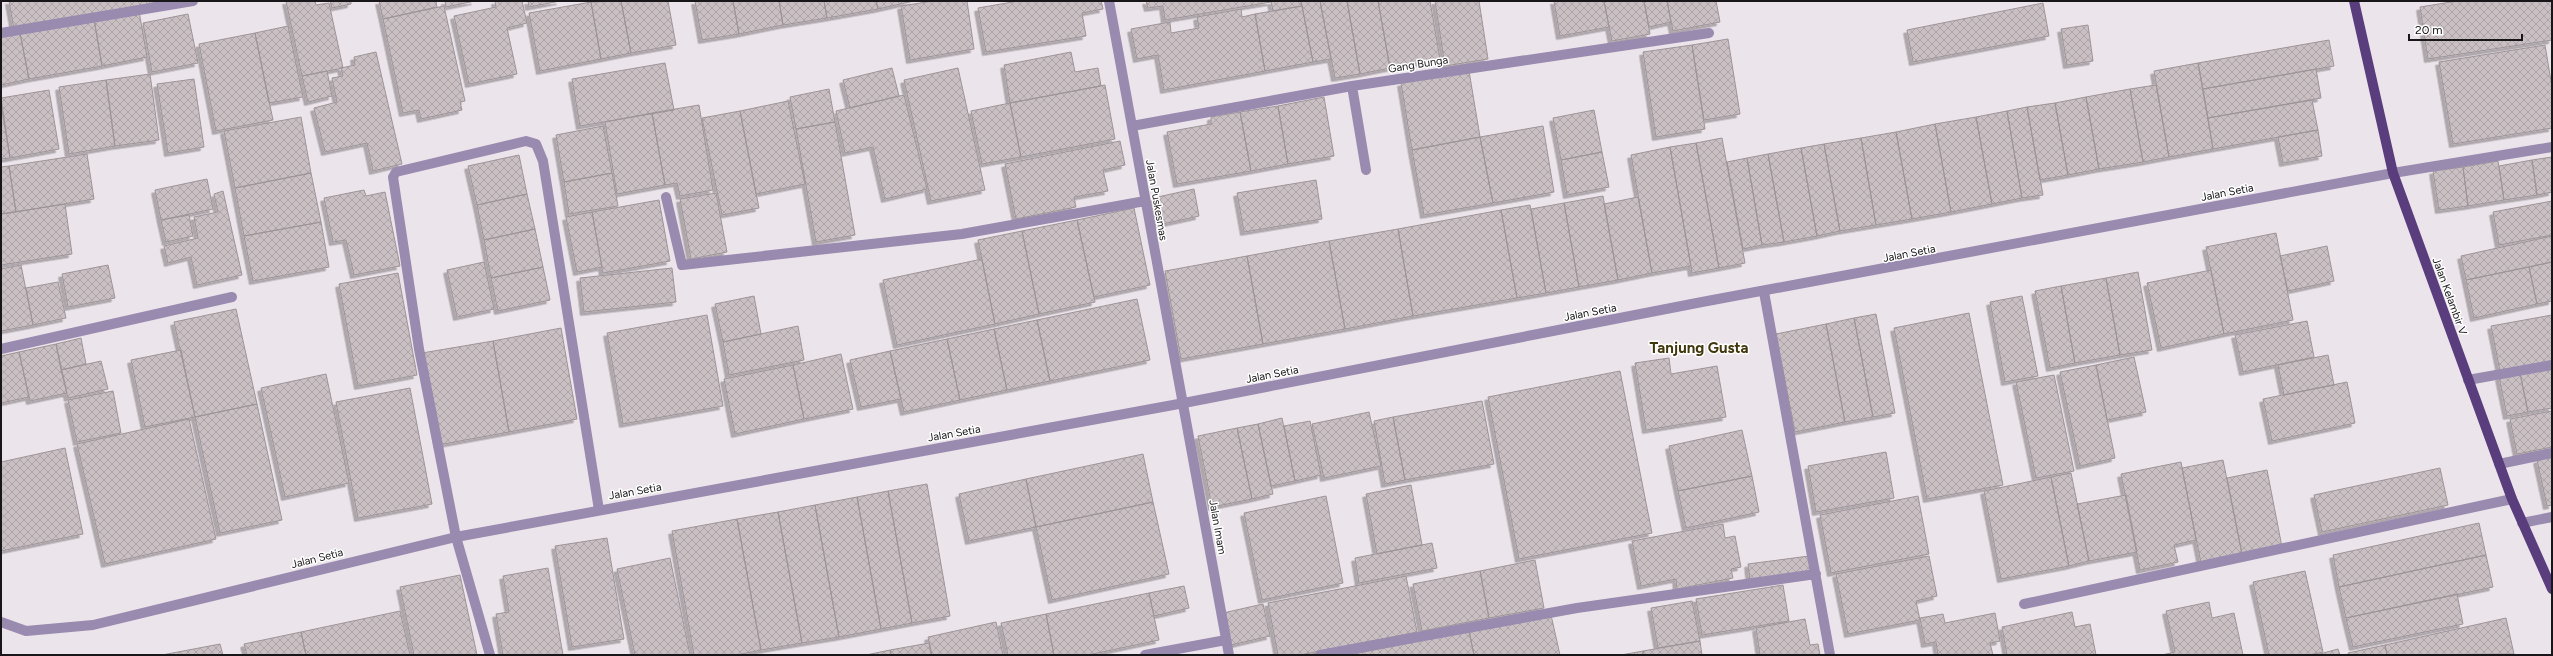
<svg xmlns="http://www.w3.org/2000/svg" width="2553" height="656" viewBox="0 0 2553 656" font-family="Figtree,sans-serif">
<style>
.building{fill:url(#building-cross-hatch);stroke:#9d9497;filter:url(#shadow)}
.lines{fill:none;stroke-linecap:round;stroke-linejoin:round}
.minor{stroke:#998aaf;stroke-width:10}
.tertiary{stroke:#998aaf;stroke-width:10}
.primary{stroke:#5a3d7d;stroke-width:10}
.labels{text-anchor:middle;stroke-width:3;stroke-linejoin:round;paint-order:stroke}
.street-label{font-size:11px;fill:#181618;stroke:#fff}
.district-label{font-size:15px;font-weight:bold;fill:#41370c;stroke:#fff}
</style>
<defs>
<pattern id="building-cross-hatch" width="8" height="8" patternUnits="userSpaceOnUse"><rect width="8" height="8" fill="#cac0c4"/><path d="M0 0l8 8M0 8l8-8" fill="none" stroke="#ada4a8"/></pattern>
<filter id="shadow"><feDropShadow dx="-3.5" dy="3.5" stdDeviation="0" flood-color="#0004"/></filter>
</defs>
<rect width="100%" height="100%" fill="#ece4eb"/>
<path class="building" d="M9 1H163L14 29Z
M286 1H315L316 5 329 3 343 68 302 76Z
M330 1H351V4L332 8Z
M379 1H436L437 7 383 19Z
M445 1H475L446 7Z
M495 1H522L527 23 507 28 517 74 469 84 454 16 496 7Z
M528 1H560L529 7Z
M621 1H668L676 45 631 53Z
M621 1 631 53 601 59 591 2Z
M695 1H733L739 34 702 40Z
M733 1H779L783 25 739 34Z
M779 1H824L827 18 783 25Z
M824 1H876L878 9 827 18Z
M876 1H914L878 9Z
M933 1H967L974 49 910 60 901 6Z
M1018 1H1101L1103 9 1082 13 1086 36 986 52 978 8Z
M1146 1H1270L1271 2 1165 20 1163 6 1148 8Z
M1271 1H1301L1302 6 1273 11Z
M1301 1H1320L1331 59 1313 62Z
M1320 1H1347L1360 74 1335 78Z
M1347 1H1378L1390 68 1360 74Z
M1378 1H1430L1440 59 1390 68Z
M1435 1H1479L1488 59 1445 66Z
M1554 1H1604L1609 27 1560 36Z
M1604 1H1644L1650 34 1612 41Z
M1644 1H1667L1671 22 1649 27Z
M1667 1H1716L1720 22 1673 31Z
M2457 1H2552V40L2428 59 2420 7Z
M591 2 601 59 540 71 529 13Z
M2043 3 2049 36 1913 62 1907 30Z
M444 6 465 101 460 102 462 110 421 119 419 110 403 113 383 19Z
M1302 6 1313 62 1265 71 1255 14Z
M1241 9 1242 17 1255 14 1265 71 1164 90 1158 55 1137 59 1131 29 1170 22 1171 33 1199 28 1197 17Z
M139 11 147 57 102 66 94 19Z
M188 14 198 63 152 72 143 23Z
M94 19 102 66 29 79 20 33Z
M2088 25 2093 61 2067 65 2061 29Z
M288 26 303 97 269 103 255 33Z
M20 33 29 79 1 85V36Z
M255 33 273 120 216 131 199 44Z
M1728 39 1740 114 1704 120 1692 45Z
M2329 40 2334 66 2203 89 2198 63Z
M1692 45 1705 129 1656 137 1643 52Z
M2545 45 2552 87V128L2453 144 2439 62Z
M376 52 402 164 373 171 367 143 325 152 314 108 337 102 332 78 343 76 341 68 355 65 354 57Z
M1071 52 1075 72 1098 68 1101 86 1010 103 1004 65Z
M665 63 674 110 580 126 572 79Z
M2198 63 2213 149 2169 157 2154 71Z
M892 68 899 96 850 108 843 80Z
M958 68 985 190 931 201 904 80Z
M2316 69 2321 98 2208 118 2203 89Z
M327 71 332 96 308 102 302 76Z
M1469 71 1480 137 1412 150 1401 83Z
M150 74 159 140 115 146 106 80Z
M194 79 204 147 168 153 157 84Z
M106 80 115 146 69 154 59 87Z
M1105 85 1115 139 1021 157 1010 103Z
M2156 85 2169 157 2143 162 2130 89Z
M829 89 835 122 796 129 790 97Z
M2130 89 2143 162 2099 169 2086 97Z
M49 90 59 149 10 158 1 98Z
M904 95 927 189 885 199 873 147 845 153 836 111Z
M1324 97 1334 156 1288 164 1278 106Z
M2086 97 2099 169 2068 175 2055 103Z
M2312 100 2318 130 2213 149 2208 118Z
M788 101 805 184 756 194 740 111Z
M1010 103 1021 157 982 164 971 111Z
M2055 103 2068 175 2040 180 2027 107Z
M1 104 10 158 1 159Z
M699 105 713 190 680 196 677 183 665 185 652 113Z
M1278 106 1288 164 1251 171 1240 112Z
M2027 107 2043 195 2022 198 2007 111Z
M1594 110 1602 152 1561 160 1553 118Z
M740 111 759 208 722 215 702 118Z
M2007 111 2022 198 1992 204 1976 117Z
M1240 112 1251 171 1177 184 1167 132 1211 124V117Z
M652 113 665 185 617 194 605 122Z
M301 117 311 173 235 188 224 131Z
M1976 117 1992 204 1951 212 1935 124Z
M835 122 855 235 816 242 796 129Z
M1935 124 1951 212 1912 219 1896 132Z
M603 126 612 173 564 182 556 135Z
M1543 126 1554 192 1493 203 1480 137Z
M2318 130 2322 156 2283 163 2278 137Z
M1896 132 1912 219 1876 225 1861 138Z
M1480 137 1493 203 1424 215 1412 150Z
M1722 138 1745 263 1719 268 1696 143Z
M1861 138 1876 225 1840 231 1824 144Z
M1120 141 1125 165 1103 170 1108 191 1074 197 1076 207 1016 219 1005 164Z
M1696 143 1719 268 1692 273 1670 147Z
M1824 144 1840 231 1817 236 1801 148Z
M1670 147 1691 266 1652 273 1631 155Z
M1801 148 1817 236 1784 242 1768 154Z
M1602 152 1609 187 1567 195 1561 160Z
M87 154 94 199 16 212 9 166Z
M1768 154 1784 242 1762 245 1747 158Z
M519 155 527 194 477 205 468 166Z
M2552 157V192L2537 195 2532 160Z
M1747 158 1762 245 1743 249 1727 162Z
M2532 160 2537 195 2504 200 2499 166Z
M2498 161 2504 200 2468 206 2463 167Z
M9 166 16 212 1 214V167Z
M2463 167 2468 206 2439 210 2433 171Z
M311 173 321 222 244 236 235 188Z
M612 173 618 206 569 214 564 182Z
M207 179 213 209 161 220 155 190Z
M1316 180 1322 219 1244 232 1237 193Z
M1194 189 1199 216 1158 225 1153 198Z
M364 190 366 196 385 192 400 266 354 275 346 240 333 242 324 198Z
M223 191 242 275 197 285 191 257 168 263 164 246 198 238 194 217 218 212 214 194Z
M716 193 727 252 691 259 680 199Z
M527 194 535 229 484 240 477 205Z
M1603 196 1618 280 1579 287 1564 203Z
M1638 197 1652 273 1618 280 1604 204Z
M659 200 670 261 603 273 592 212Z
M2552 201V235L2499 245 2493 212Z
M1564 203 1579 287 1546 293 1531 209Z
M65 204 72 254 1 265V214Z
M1530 205 1546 293 1517 298 1501 210Z
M1134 208 1150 285 1094 297 1077 220Z
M1501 210 1517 298 1413 316 1398 229Z
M592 212 602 267 577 272 566 217Z
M189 215 193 236 166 242 161 220Z
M1077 220 1095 302 1039 314 1022 231Z
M321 222 329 267 253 281 244 236Z
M535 229 543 267 491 278 484 240Z
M1398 229 1413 316 1345 329 1329 241Z
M1022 231 1039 314 995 324 978 240Z
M2276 233 2293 320 2224 334 2206 247Z
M2552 236V262L2466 280 2461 256Z
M1329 241 1345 329 1263 344 1247 256Z
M2327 246 2334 281 2288 291 2280 256Z
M1247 256 1263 344 1181 359 1165 271Z
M982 259 995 324 897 345 883 280Z
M484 262 494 309 457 317 447 270Z
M2552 262V301L2537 304 2529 267Z
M21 265 33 325 1 331V269Z
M108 265 115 298 68 307 62 274Z
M543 267 550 300 498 311 491 278Z
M2529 267 2537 304 2474 318 2466 280Z
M672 268 676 302 584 312 580 278Z
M2211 270 2224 334 2161 348 2147 283Z
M2138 272 2152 350 2120 355 2106 278Z
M398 273 417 375 358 386 339 284Z
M2106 278 2120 355 2075 363 2061 286Z
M58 282 66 318 33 325 26 288Z
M2061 286 2075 363 2050 368 2035 291Z
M754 296 761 334 723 342 715 304Z
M2022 296 2038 376 2005 382 1990 302Z
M1137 299 1150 360 1050 381 1037 320Z
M236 309 257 404 195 417 174 322Z
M1969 313 2003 485 1927 499 1894 328Z
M1876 314 1895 413 1873 417 1854 318Z
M707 315 723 406 623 424 607 333Z
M2552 315V362L2500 371 2491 326Z
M1854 318 1873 417 1845 422 1826 324Z
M1037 320 1050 381 1007 390 994 329Z
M2307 321 2314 357 2243 372 2235 335Z
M1826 324 1845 422 1795 432 1776 334Z
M798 326 804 360 729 375 723 342Z
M561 328 577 419 509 432 493 341Z
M994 329 1007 390 960 400 947 339Z
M81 338 86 364 61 370 56 344Z
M947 339 960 400 904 412 890 351Z
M493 341 509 432 438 445 422 353Z
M56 344 67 393 30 401 19 352Z
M181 350 195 417 145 427 131 360Z
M890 351 901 399 861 407 850 360Z
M19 352 29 397 1 403V356Z
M841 354 853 409 804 419 793 365Z
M2328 355 2334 385 2284 395 2278 365Z
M2134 357 2146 412 2107 420 2096 365Z
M1669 358 1671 374 1717 366 1726 417 1646 430 1635 363Z
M101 361 108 389 68 398 61 370Z
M793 365 804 419 735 434 724 379Z
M2096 365 2115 458 2080 466 2060 372Z
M2552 367V408L2528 412 2520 373Z
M1620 371 1652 533 1519 559 1488 397Z
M2520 373 2528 412 2507 416 2499 377Z
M326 374 349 483 285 497 261 388Z
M2054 375 2074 471 2036 478 2016 382Z
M2347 382 2355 423 2272 441 2263 399Z
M410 388 432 504 358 518 336 402Z
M113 391 121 433 77 442 68 400Z
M1482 401 1494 464 1405 480 1393 417Z
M257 404 282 520 220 533 195 417Z
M2552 411V447L2517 454 2510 419Z
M1369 412 1381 466 1324 478 1312 424Z
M1393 417 1405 480 1385 484 1374 421Z
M1282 418 1295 481 1271 486 1258 424Z
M189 419 216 539 105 564 77 444Z
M1310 421 1321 475 1295 481 1284 426Z
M1258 424 1273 494 1252 499 1237 428Z
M1237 428 1252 499 1212 507 1198 436Z
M1742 430 1752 476 1678 491 1669 446Z
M65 448 83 534 1 551V462Z
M1886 452 1894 498 1816 512 1808 466Z
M1143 454 1153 502 1036 527 1026 479Z
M2552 457V505L2547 506 2537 460Z
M2223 460 2242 554 2201 563 2182 468Z
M2181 462 2196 540 2174 545 2178 562 2140 570 2121 474Z
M2440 468 2448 505 2322 532 2314 495Z
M2267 470 2282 547 2242 554 2227 478Z
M2071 473 2089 561 2069 566 2051 477Z
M1752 476 1759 512 1686 528 1678 491Z
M2051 477 2069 566 2001 579 1984 491Z
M1026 479 1036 527 969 541 959 494Z
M927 484 950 616 912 623 888 491Z
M1411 485 1422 545 1377 554 1366 494Z
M888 491 912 623 881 629 857 497Z
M2126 495 2137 552 2089 561 2077 504Z
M1326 496 1343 583 1262 600 1244 513Z
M1918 496 1929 554 1831 573 1820 515Z
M857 497 881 629 839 637 815 505Z
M1153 502 1169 574 1052 600 1036 527Z
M815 505 839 637 802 643 778 512Z
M778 512 802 643 761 650 737 519Z
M737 519 761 650 737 655H694L672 531Z
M2479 523 2486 555 2339 587 2333 555Z
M1723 524 1725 538 1735 536 1741 567 1731 569 1733 578 1677 589 1676 579 1641 586 1632 541Z
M607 538 624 639 572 647 555 546Z
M1432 543 1437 568 1359 583 1355 558Z
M2486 555 2493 587 2346 618 2339 587Z
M1809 556 1811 572 1750 581 1748 564Z
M1929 556 1937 596 1916 601 1920 620 1848 634 1836 574Z
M670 558 690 655H635L617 569Z
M1535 560 1544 608 1489 618 1480 571Z
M548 568 563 655H503L496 614 509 612 503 576Z
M1480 571 1489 618 1422 631 1413 584Z
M2305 571 2323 652 2309 655H2269L2253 582Z
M460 575 477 655H414L400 587Z
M1406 576 1417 632 1300 655H1278L1268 603Z
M1783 585 1789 621 1702 635 1696 599Z
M1184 586 1189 608 1154 616 1149 593Z
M1149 593 1159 640 1088 655H1054L1046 614Z
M2457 594 2463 624 2353 647 2346 618Z
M1692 601 1700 641 1658 648 1651 608Z
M2209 602 2212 618 2234 613 2243 655H2162L2175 652 2166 611Z
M1263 604 1270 636 1231 645 1223 613Z
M400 611 410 655H306L301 632Z
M2072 612 2075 627 2090 624 2096 655H2007L2002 627Z
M1995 613 2000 641 1990 643 1993 655H1938L1936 642 1925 644 1920 618 1943 614 1945 623Z
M1046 614 1054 655H1008L1001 623Z
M1551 615 1560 655H1474L1469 631Z
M2506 618 2514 654 2387 655 2385 645Z
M1805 619 1810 645 1818 644 1820 655H1760L1756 628Z
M996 622 1003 655H932L928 637Z
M1469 631 1474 655H1349Z
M301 632 306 655H247L244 644Z
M1700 641 1702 655H1643V651Z
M929 643 931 655H891L890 650Z
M220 644 223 655H162Z
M2385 645 2387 655H2349L2348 653Z
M2338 649 2340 655H2316Z
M890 650 891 655H866Z
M1643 651V655H1621Z"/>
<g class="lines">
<path class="minor" d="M1109 1 1229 655
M1 33 193 1
M1352 86 1366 170
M1132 126 1352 86 1709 33
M2393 173 2552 147
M666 197 682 265 962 234 1145 201
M1764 292 1830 655
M1 349 232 297
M2468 380 2552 365
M2499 464 2552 453
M2522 523 2552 517
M2024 604 2512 499
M490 655 456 537 419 349 393 177 396 172 526 141 536 144 543 161 599 510
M1145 655 1226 640
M1320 655 1577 608 1816 574"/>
<path class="tertiary" d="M1 622 26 631 93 625 456 537 1184 403 1702 302 2393 173"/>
<path class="primary" d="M2354 1 2393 173 2512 499 2552 589"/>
</g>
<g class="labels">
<g class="street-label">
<text transform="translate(1418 64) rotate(-9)" y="4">Gang Bunga</text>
<text transform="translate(2227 192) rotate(-11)" y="4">Jalan Setia</text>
<text transform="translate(1157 200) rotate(80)" y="4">Jalan Puskesmas</text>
<text transform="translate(1909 253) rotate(-11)" y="4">Jalan Setia</text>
<text transform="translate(2450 296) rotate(70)" y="4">Jalan Kelambir V</text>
<text transform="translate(1590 312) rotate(-11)" y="4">Jalan Setia</text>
<text transform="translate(1272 374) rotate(-11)" y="4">Jalan Setia</text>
<text transform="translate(954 433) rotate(-10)" y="4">Jalan Setia</text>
<text transform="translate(635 491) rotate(-10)" y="4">Jalan Setia</text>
<text transform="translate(1218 527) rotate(80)" y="4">Jalan Imam</text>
<text transform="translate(317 558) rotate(-14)" y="4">Jalan Setia</text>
</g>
<g class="district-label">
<text x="1699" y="353">Tanjung Gusta</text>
</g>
</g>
<rect width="2553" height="656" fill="none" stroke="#181618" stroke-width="4"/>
<path d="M2409 34v6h113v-6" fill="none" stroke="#181618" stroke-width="2"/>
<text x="2415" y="34" font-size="12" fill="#181618" stroke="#ffffff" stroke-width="3" paint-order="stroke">20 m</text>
</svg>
